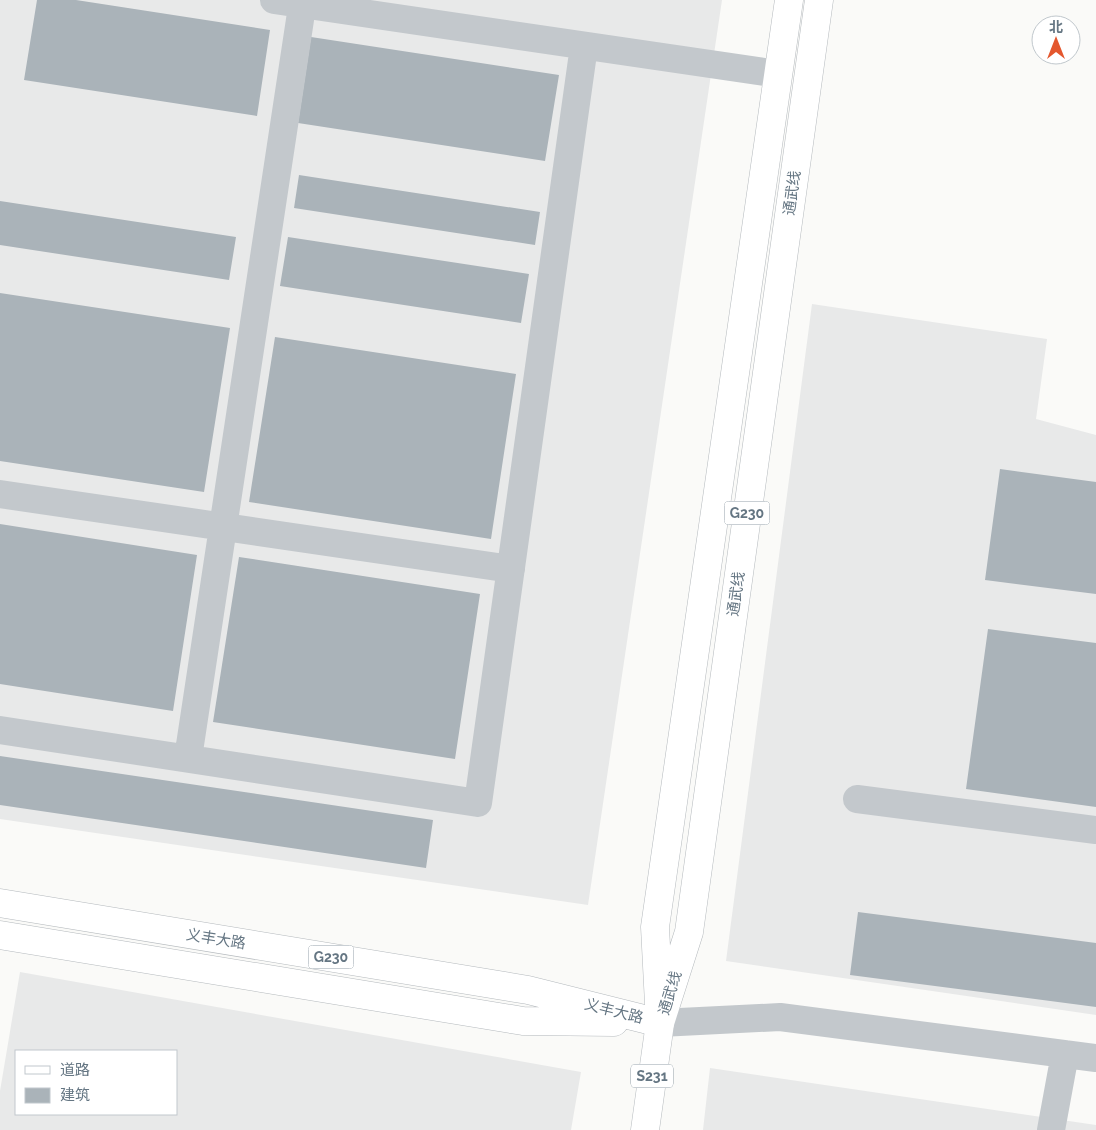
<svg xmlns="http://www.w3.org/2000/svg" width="1096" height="1130" viewBox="0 0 1096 1130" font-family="Raleway,'Noto Sans SC',sans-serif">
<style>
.built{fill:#e8e9e9;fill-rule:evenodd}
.building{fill:#aab3b9}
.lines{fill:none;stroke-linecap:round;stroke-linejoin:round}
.major-casing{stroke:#b5babe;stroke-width:29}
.highway-casing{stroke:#b4b9bd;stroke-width:29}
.minor{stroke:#c3c8cc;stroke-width:28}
.major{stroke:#fff;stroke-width:28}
.highway{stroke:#fff;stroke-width:28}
.labels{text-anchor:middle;stroke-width:5;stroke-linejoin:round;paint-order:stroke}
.shield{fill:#fff;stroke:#939fa8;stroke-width:1}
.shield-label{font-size:14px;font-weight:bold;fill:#657683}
.street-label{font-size:15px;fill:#657683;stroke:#fff}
</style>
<rect width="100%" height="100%" fill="#fafaf8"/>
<path class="built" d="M0 0H722L588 905 0 819Z
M812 304 1047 339 1036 419 1096 435V1015L726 961Z
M20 972 581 1072 571 1130H0V1091ZM176 1051V1114H16V1051Z
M710 1068 1096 1125V1130H703Z"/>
<path class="building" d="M37 0H76L270 30 257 116 24 80Z
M311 37 559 75 545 161 298 123Z
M299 175 540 212 535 245 294 208Z
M0 201 236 237 229 280 0 245Z
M288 237 529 274 521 323 280 286Z
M0 293 230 328 204 492 0 461Z
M275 337 516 374 491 539 249 502Z
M1000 469 1096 482V594L985 580Z
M0 524 197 555 173 711 0 684Z
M239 557 480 594 455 759 213 722Z
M988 629 1096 643V807L966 789Z
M0 756 433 820 426 868 0 805Z
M858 912 1096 943V1007L850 975Z"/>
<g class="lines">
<g class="major-casing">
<path id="major" d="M645 1130 660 1023"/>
</g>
<g class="highway-casing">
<path id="highway" d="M0 903 528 990 660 1023
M0 935 523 1021 614 1022
M659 1004 655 927 789 0
M660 1023 689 932 819 0"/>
</g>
<path class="minor" d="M274 0 778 74
M0 494 511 569
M0 730 478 803 584 46
M188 758 303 0
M857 799 1096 830
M660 1023 780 1017 1096 1058
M1051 1130 1065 1054"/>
<use href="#major" class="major"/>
<use href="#highway" class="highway"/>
</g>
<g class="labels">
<g class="shield">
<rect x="724.5" y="501.5" width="45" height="23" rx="4"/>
<rect x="308.5" y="945.5" width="45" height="23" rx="4"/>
<rect x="631" y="1064.5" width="42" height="23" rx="4"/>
</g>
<g class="shield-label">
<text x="747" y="518">G230</text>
<text x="331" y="962">G230</text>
<text x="652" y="1081">S231</text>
</g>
<g class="street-label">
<text transform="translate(792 193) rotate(-82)" y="5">通武线</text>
<text transform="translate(736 594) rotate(-82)" y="5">通武线</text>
<text transform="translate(216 939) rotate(9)" y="5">义丰大路</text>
<text transform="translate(670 993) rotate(-73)" y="5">通武线</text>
<text transform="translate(614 1011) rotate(14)" y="5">义丰大路</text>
</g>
</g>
<rect x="15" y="1050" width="162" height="65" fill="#ffffff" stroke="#c1c8cd"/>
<rect x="25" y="1066" width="25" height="8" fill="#ffffff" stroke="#c1c8cd"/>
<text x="60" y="1075" font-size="15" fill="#657683">道路</text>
<rect x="25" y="1088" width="25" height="15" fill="#aab3b9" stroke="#c1c8cd"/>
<text x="60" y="1100" font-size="15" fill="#657683">建筑</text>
<g transform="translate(1056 40)"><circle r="24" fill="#ffffff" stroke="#c1c8cd"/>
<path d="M0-4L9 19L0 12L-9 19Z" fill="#e4572e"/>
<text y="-8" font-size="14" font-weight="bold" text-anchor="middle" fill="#657683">北</text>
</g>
</svg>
